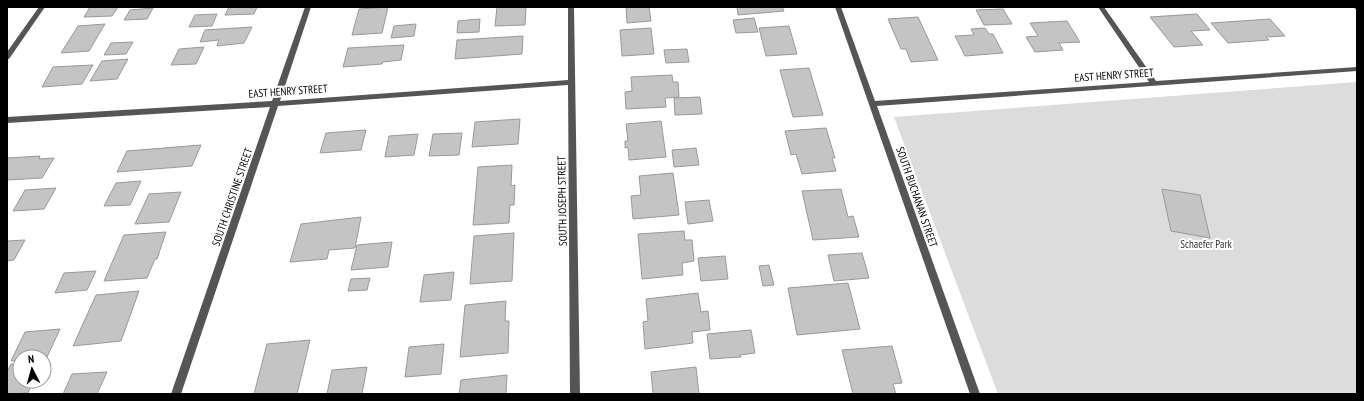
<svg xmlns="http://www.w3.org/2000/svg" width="1364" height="401" viewBox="0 0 1364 401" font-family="'PT Sans Narrow',sans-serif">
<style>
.green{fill:#dcdcdc}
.building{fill:#c4c4c4;stroke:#999}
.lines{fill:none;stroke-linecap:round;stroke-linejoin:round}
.minor{fill:#555;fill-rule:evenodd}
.labels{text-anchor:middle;stroke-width:4;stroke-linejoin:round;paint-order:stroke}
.street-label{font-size:11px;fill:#000;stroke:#fff}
.park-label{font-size:11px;fill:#333;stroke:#fff}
</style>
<rect width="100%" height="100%" fill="#fff"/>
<path class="green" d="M1357 82V394H998L894 117Z"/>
<path class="building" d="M90 7H118L112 16 84 17Z
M229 7H257L254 14 225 15Z
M388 7 382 33 352 35 359 9Z
M497 7H526L525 25 495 26Z
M619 7H649L651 21 627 23 626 7Z
M737 7H782L784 11 738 15Z
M153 8 147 19 124 20 130 10Z
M1003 9 1012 24 984 25 976 10Z
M217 14 212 26 189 27 195 15Z
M1197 14 1210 30 1191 31 1203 45 1174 47 1150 17Z
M918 17 938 60 911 62 906 49H901L888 19Z
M754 18 758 32 736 33 733 20Z
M480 19 479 32 457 33 458 21Z
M1270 19 1285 36 1266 37 1269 40 1228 43 1211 23Z
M1067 21 1080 42 1059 43 1063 50 1035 52 1026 37 1038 36 1030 23Z
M105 24 89 51 61 53 78 26Z
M416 24 414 36 391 38 394 26Z
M789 26 797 54 766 56 759 28Z
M252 27 244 43 217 46 219 40 200 42 205 30Z
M651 28 654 54 622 56 620 30Z
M985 28 989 34H993L1003 53 965 56 955 36 974 35 971 29Z
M523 36 522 54 455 59 457 40Z
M133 42 126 54 104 55 111 43Z
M404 45 401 60 383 62 382 64 343 67 348 48Z
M204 47 196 64 171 65 179 49Z
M687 49 689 62 666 63 664 50Z
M128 59 117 79 90 81 102 61Z
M93 65 82 84 42 87 53 67Z
M809 68 823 115 793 117 780 70Z
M672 75 673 82H678L679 97 665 98 666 107 626 109 625 92 632 91 631 77Z
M700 97 702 114 675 115 674 98Z
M520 119 518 144 472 147 475 122Z
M661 121 666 157 629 160 628 147 625 148V141H628L626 124Z
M826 128 835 158H832L836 171 802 174 796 154 791 155 785 131Z
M366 130 361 150 320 153 326 133Z
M462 133 459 155 429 156 433 134Z
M418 134 414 155 385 157 389 136Z
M201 145 192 166 117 172 127 151Z
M696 148 699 165 674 167 672 150Z
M40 156 39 159 54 158 42 178 7 180V158Z
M512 165 511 186 515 185 514 205H510L509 223 473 225 478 167Z
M673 173 679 215 633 219 631 196 641 195 639 176Z
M141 181 130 205 104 206 116 183Z
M56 188 44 209 13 211 25 190Z
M841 189 848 217 853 216 859 237 813 240 802 191Z
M1162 189 1200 195 1210 238 1171 231Z
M181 192 169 222 135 224 149 194Z
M709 200 713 221 688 224 685 202Z
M361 217 355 248 329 250 327 259 290 262 301 224Z
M684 231 685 240H692L694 261 682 263 683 275 642 279 638 234Z
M166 232 157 259H155L147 278 104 281 124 235Z
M514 233 512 281 470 284 474 236Z
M25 240 14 260 7 261V241Z
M392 242 388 267 351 270 357 245Z
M862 253 869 278 834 281 828 255Z
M725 256 728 279 701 281 698 258Z
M769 265 774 285 763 286 759 266Z
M96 271 87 290 55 293 64 273Z
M454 272 451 300 420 302 424 275Z
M370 278 367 290 348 291 351 279Z
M848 283 860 329 797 335 788 288Z
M139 291 121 341 73 346 96 295Z
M698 293 701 312 708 311 710 330 692 332 693 343 645 349 643 322 648 321 646 299Z
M506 301 505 321H509L508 353 460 357 465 305Z
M60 329 47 357H20V360L11 361 25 332Z
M751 330 755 353 740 355 741 357 710 359 707 334Z
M310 340 297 394H254L267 344Z
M444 344 441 374 405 377 409 347Z
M892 346 902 383 893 384 896 394H853L842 350Z
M11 364H20V381H33L28 393 7 394V372Z
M367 367 362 394H327L332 370Z
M696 367 699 394H653L651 372Z
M107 372 97 394H63L72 374Z
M507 375 506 394H459L461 380Z"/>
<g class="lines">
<path class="minor" d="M39 7H45L9 59H7V52Z
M305 7H311L280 101 568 80V7H574L580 394H570L568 85 278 106 181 394H171L270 107 7 123V117L272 101Z
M835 7H841L875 101 1149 82 1098 7H1104L1156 81 1357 67V71L877 106 980 394H970Z
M1353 7H1357V10Z"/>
</g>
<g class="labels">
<g class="street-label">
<text transform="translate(1114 75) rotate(-4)" y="4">EAST HENRY STREET</text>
<text transform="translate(288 91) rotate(-4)" y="4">EAST HENRY STREET</text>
<text transform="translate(232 197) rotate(-71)" y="4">SOUTH CHRISTINE STREET</text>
<text transform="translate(917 197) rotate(71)" y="4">SOUTH BUCHANAN STREET</text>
<text transform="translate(562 201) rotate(-91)" y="4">SOUTH JOSEPH STREET</text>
</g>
<g class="park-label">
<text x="1206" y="248">Schaefer Park</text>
</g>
</g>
<rect width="1364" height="401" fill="none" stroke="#000000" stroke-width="16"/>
<g transform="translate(32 369) rotate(354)"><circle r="19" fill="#ffffff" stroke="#999999"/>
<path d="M0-3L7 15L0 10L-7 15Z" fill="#000000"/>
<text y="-6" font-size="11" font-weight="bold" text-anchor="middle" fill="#000000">N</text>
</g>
</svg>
